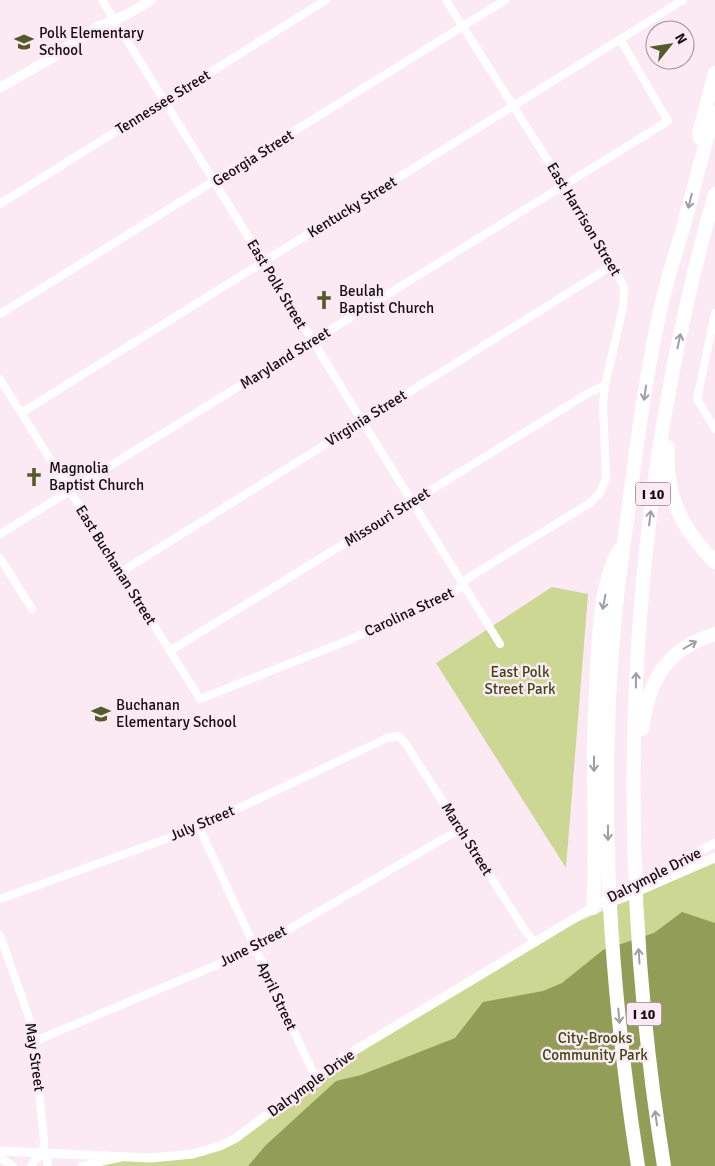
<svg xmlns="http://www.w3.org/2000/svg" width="715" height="1166" viewBox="0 0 715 1166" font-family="Signika,sans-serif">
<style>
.green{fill:#cbd793}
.water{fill:#929e57}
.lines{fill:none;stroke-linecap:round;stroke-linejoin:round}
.minor{stroke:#fff;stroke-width:8}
.tertiary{stroke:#fff;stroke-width:9}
.secondary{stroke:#fff;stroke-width:10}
.motorway{stroke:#fff;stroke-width:14}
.oneway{stroke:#a19da0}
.labels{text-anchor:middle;stroke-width:5;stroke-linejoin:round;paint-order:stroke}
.shield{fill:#fbe9f3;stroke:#5a4e55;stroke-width:1}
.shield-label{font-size:14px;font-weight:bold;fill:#150b11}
.poi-label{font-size:15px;fill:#150b11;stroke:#fbe9f3;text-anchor:start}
.street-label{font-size:15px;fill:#150b11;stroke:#fbe9f3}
.park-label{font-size:15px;fill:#3e450f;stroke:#fbe9f3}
</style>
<rect width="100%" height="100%" fill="#fbe9f3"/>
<path class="green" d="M552 587 588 594 566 868 436 663Z
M715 863V1166H88L121 1157 184 1155 220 1146 315 1078 551 933Z"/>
<path class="water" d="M682 912 715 923V1166H248L266 1145 336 1081 361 1075 455 1038 483 1002 543 991 562 983 603 950 654 933Z"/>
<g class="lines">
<path class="minor" d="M102 0 500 644
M0 204 326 0
M715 313 697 399 715 429
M0 314 505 0
M0 379 200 699 349 640 457 590 468 578 590 503 600 493 606 478 603 404 605 385 623 307 624 287 613 265 564 186 446 0
M21 413 683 0
M0 534 668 121 620 39
M0 558 32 609
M121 572 613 265
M170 651 590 392 605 385
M199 827 318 1083
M0 899 199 827 387 738 399 736 406 744 524 929 534 942
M0 935 33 1029 44 1141 43 1154 47 1160 48 1166
M35 1041 255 949 460 829
M0 1158 13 1166
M31 1166 35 1160 43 1154
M82 1166 119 1158"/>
<path class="tertiary" d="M607 903 623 898 715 857
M0 1151 151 1158 193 1154 220 1146 236 1138 344 1057 620 891 668 869 715 843"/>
<path class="secondary" d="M0 88 50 59 99 26 128 14 151 0"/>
<path class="motorway" d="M700 138 699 133 715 73
M668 447C665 496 681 528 715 562
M642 729C649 680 665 650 715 634
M593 908C597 853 593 799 594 744 594 719 596 693 597 668 599 631 601 583 619 550
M638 1166C610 988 598 806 614 627 617 586 624 545 629 504 638 435 647 366 663 298 669 272 678 247 685 221 695 185 703 148 715 113
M664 1166C612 843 625 509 715 194"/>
</g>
<defs><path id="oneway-shaft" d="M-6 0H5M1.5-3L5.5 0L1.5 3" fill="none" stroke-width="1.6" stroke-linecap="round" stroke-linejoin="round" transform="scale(1.25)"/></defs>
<g class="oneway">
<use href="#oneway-shaft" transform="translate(690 201) rotate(104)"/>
<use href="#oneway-shaft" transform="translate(679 341) rotate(-78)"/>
<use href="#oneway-shaft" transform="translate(645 393) rotate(98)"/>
<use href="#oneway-shaft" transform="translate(650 518) rotate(-83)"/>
<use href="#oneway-shaft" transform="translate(604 602) rotate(101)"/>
<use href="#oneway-shaft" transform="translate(690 645) rotate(-30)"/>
<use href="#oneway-shaft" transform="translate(636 680) rotate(-89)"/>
<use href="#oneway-shaft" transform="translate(594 764) rotate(90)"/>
<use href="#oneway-shaft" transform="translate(608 833) rotate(90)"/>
<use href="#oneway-shaft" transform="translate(639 956) rotate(-94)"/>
<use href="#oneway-shaft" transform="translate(619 1016) rotate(84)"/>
<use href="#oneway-shaft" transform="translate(656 1118) rotate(-98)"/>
</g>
<defs>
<g id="school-bare" transform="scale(1.5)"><path d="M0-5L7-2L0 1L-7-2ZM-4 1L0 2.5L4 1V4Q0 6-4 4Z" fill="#535b29" stroke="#fbe9f3" stroke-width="2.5" paint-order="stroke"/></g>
<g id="church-bare" transform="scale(1.5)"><path d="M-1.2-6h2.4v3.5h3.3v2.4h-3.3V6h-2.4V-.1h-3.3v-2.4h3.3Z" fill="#535b29" stroke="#fbe9f3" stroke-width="2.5" paint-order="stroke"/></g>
</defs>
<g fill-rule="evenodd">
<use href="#school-bare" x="24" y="42"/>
<use href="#church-bare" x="324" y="300"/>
<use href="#church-bare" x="34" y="477"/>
<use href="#school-bare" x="101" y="714"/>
</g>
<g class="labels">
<g class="shield">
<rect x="635.5" y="482.5" width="35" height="23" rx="4"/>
<rect x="626.5" y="1002.5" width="35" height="23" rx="4"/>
</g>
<g class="shield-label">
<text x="653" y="499">I 10</text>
<text x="644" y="1019">I 10</text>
</g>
<g class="poi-label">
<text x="39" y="38">Polk Elementary<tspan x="39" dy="17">School</tspan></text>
<text x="339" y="296">Beulah<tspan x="339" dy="17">Baptist Church</tspan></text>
<text x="49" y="473">Magnolia<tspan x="49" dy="17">Baptist Church</tspan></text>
<text x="116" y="710">Buchanan<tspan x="116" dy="17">Elementary School</tspan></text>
</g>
<g class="street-label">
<text transform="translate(163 102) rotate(-32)" y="5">Tennessee Street</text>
<text transform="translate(253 158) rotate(-32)" y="5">Georgia Street</text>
<text transform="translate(352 207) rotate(-32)" y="5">Kentucky Street</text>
<text transform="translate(584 219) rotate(59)" y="5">East Harrison Street</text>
<text transform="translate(277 284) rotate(59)" y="5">East Polk Street</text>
<text transform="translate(285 358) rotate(-32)" y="5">Maryland Street</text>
<text transform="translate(366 418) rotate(-32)" y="5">Virginia Street</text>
<text transform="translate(387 517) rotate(-32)" y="5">Missouri Street</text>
<text transform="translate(116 565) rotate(58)" y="5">East Buchanan Street</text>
<text transform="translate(409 612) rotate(-25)" y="5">Carolina Street</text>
<text transform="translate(202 823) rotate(-23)" y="5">July Street</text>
<text transform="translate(467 839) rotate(58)" y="5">March Street</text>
<text transform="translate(654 875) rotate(-27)" y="5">Dalrymple Drive</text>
<text transform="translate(253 946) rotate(-27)" y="5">June Street</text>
<text transform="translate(277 996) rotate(65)" y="5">April Street</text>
<text transform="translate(35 1057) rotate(82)" y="5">May Street</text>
<text transform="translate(311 1083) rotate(-36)" y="5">Dalrymple Drive</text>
</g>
<g class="park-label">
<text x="520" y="677">East Polk<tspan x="520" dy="17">Street Park</tspan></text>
<text x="595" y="1043">City-Brooks<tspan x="595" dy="17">Community Park</tspan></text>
</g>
</g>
<g transform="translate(670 45) rotate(60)"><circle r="24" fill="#fbe9f3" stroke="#9f9099"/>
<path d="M0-4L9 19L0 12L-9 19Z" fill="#535b29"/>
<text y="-8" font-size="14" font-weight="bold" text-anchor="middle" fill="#150b11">N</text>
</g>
</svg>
